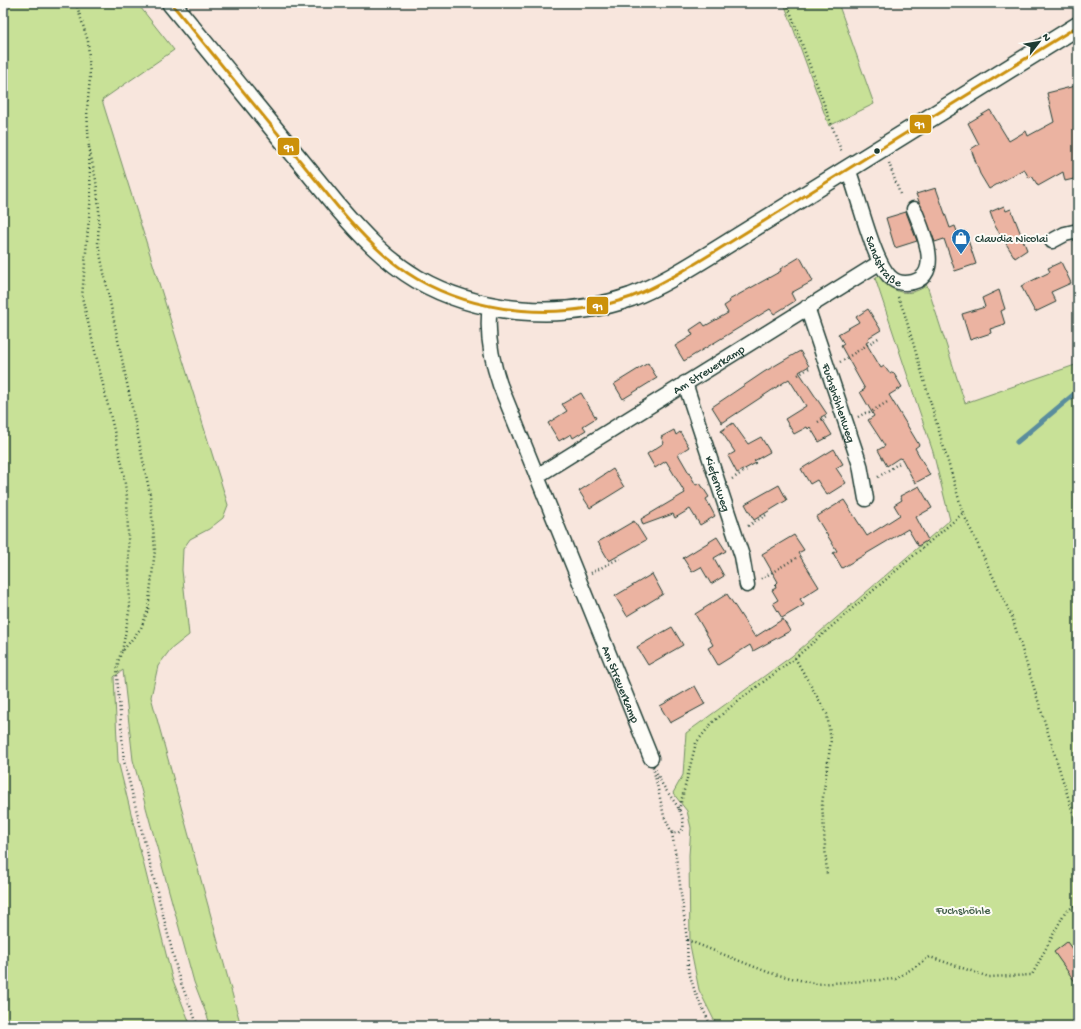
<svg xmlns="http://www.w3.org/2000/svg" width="1081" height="1029" viewBox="0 0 1081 1029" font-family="'Gochi Hand',sans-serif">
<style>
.green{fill:#c8e197;stroke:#748f66}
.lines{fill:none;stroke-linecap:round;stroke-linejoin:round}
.stream{stroke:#5a8d9d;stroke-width:5}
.building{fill:#ebb3a1;stroke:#1f3d34}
.minor-casing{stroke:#1f3d34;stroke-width:17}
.tertiary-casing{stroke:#1f3d34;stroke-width:21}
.path{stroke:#1f3d34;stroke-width:2.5;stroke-dasharray:1 3;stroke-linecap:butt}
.minor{stroke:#fdfcf7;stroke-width:14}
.tertiary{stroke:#fdfcf7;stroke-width:18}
.bus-1-casing{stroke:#fdfcf7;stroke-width:6}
.bus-1{stroke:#cc910a;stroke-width:3}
.bus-dot{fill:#1f3d34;stroke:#fdfcf7;stroke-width:1.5}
.labels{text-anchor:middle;stroke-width:4;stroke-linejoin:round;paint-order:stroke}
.poi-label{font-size:12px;fill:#1f3d34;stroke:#fdfcf7;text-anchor:start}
.street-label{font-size:12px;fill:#1f3d34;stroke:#fdfcf7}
.park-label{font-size:12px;fill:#415e48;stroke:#fdfcf7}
.line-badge{stroke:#fdfcf7;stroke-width:1.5}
.badge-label{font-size:11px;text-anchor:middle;font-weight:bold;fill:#fff}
</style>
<rect width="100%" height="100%" fill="#f8e6dd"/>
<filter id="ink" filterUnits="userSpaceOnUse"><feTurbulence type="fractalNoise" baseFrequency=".025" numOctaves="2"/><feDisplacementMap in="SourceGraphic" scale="8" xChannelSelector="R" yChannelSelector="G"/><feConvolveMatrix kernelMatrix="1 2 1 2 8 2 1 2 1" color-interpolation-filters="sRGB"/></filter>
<g filter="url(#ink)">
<path class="green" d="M3 3H137L174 50 102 100 228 505 223 518 209 529 190 539 183 549 182 570 189 635 170 650 158 666 151 697 241 1026H211L194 982 133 760 123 670 114 677 118 761 172 978 191 1026H3Z
M784 3H838L874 104 829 126Z
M881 275C890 294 910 298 927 285L965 403 1078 364V1026H1035V1022L1014 1021 1013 1026H717L699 990 690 945 689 855 691 828 687 811 673 793 683 775 686 733 792 656 950 520 933 452 875 278Z"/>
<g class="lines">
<path class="stream" d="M1017 442 1078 391"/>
</g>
<path class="building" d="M1075 86 1078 96V178L1065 181 1063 172 1038 186 1032 176 1029 178 1024 169 989 189 980 174 971 149 979 144 968 123 990 110 1009 141 1026 131 1028 136 1054 122 1047 93Z
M936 188 950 228 955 226 958 234 965 231 976 264 955 271 944 239 935 242 916 194Z
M1004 206 1006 211 1011 209 1027 250 1015 258 995 226 990 212Z
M906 212 917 241 895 248 886 218Z
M800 257 813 281 791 293 795 301 774 314 770 309 684 361 675 346 693 335 690 330 702 322 705 326 728 313 724 306 730 302 729 300 781 271 780 269Z
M1061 262 1071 283 1051 292 1056 302 1035 312 1021 286 1050 272 1048 268Z
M999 290 1005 309 1001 311 1005 324 990 329 991 333 970 340 962 314 985 307 982 298Z
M868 309 881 330 868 338 869 341 866 343 881 368 884 366 890 374 893 372 902 387 889 395 919 445 915 448 930 475 915 483 902 459 899 458 887 466 878 450 885 446 868 420 874 416 860 392 865 389 841 346 844 344 838 334 859 322 856 317Z
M800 351 809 366 799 372 827 414 821 417 832 435 819 442 810 427 808 429 807 427 794 434 785 419 806 406 789 379 722 423 712 407 764 372Z
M648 363 657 378 623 399 614 384Z
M581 393 596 418 583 426 586 430 573 438 571 434 559 441 548 423 567 411 562 404Z
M733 423 748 444 761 437 770 452 754 461 756 463 737 473 728 456 735 452 721 431Z
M674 430 676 435 680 432 689 447 678 454 696 485 700 483 709 497 706 499 715 516 700 525 690 509 675 518 673 514 643 525 641 519 685 493 666 461 655 468 647 454 664 443 661 437Z
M834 449 843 464 836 468 846 483 827 495 817 480 810 484 801 469Z
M613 469 624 487 590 508 579 491Z
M779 485 787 500 754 520 745 504Z
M919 486 932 508 916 517 928 540 918 546 908 529 842 568 833 553 837 551 816 517 844 500 867 536 900 515 894 505 902 500 900 496Z
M634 521 646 540 609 561 598 542Z
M794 535 804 550 798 553 819 587 800 599 804 605 782 618 773 603 778 600 772 590 776 588 775 585 778 582 762 554Z
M717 537 726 551 714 558 724 576 711 584 701 567 692 572 683 558Z
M652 574 663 594 627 616 615 596Z
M727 594 755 637 783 619 790 631 753 651 750 645 718 665 708 648 713 645 695 614Z
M672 627 683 645 648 665 637 647Z
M695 686 705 704 670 723 660 706Z
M1067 942 1078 957V986L1054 952Z"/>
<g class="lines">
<g class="minor-casing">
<g id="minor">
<path id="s1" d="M848 169C858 194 873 261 890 277 896 283 905 284 913 282 944 274 921 227 914 209"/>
<path d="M1052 241 1065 234 1078 231"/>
<path id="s2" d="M490 306C486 334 491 359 500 385L651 758"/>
<path id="s3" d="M807 307 860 465 866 499"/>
<path id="s4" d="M685 383 742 556 747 585"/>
<path id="s5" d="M537 476 879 263"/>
</g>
</g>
<g class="tertiary-casing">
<path id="tertiary" d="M171 3 337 206C360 233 385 260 417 279 480 315 563 321 631 297 659 286 685 270 711 254L1078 26"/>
</g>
<path class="path" d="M76 3 88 41 90 78 87 110 89 149
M787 3 842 153
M89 147 96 180 99 209 98 244 150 494 155 550 148 610 141 628 121 653 118 662 117 676 124 761 179 978 198 1026
M89 156 91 195 82 297 122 464 127 497 130 606 122 652
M889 163 900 194
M898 297 904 312 963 513 1012 617 1078 829
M840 362 880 337
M798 375 811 367
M858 417 865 413H869L889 401
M818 422 828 416
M878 477 901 462
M732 479 748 469
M748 526 766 515
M591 573 620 558
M761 579 796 558
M795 658 827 714 831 740 822 804 827 875
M651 758C654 766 657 774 661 782 669 797 686 811 683 829L678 833H672L664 816Z
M679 810 696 743 712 723 734 704 795 658 963 513
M672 833 678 869 687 940 688 969 695 992 711 1026
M687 940 770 973 817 984 896 979 930 957 989 977 1032 975 1065 912 1078 904"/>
<use href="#minor" class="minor"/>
<use href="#tertiary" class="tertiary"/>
<g class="bus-1-casing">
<path id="bus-1" d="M171 3 337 206C360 233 385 260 417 279 480 315 563 321 631 297 659 286 685 270 711 254L1078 26"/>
</g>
<use href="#bus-1" class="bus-1"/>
</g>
</g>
<defs>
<g id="shop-pin" transform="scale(1)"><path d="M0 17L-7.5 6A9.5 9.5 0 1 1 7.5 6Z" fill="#1f6fb2" stroke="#fdfcf7"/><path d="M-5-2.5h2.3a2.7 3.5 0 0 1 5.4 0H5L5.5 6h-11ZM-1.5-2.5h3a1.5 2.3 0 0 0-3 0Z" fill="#fff"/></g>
</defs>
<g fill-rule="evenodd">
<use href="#shop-pin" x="961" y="238"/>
</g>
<circle class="bus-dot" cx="877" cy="151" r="3.5"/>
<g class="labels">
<g class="poi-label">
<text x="975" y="242">Claudia Nicolai</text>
</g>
<g class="street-label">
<text dy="4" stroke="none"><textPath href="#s1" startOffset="100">Sandstraße</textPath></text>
<text dy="4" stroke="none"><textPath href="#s5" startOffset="202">Am Streuerkamp</textPath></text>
<text dy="4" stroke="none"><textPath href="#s3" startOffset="101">Fuchshöhlenweg</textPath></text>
<text dy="4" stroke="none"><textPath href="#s4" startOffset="106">Kiefernweg</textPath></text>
<text dy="4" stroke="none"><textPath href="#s2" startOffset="403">Am Streuerkamp</textPath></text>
</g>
<g class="park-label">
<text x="963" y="914">Fuchshöhle</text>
</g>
</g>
<g class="line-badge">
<rect x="909" y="114" width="23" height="20" rx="4" fill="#cc910a"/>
<rect x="277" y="137" width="23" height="19" rx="4" fill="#cc910a"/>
<rect x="586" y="296" width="23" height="19" rx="4" fill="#cc910a"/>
</g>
<g class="badge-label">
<text x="920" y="128">91</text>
<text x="289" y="151">91</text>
<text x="598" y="310">91</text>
</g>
<rect width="1081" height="1029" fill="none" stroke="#fdfcf7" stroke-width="16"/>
<rect x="8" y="8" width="1065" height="1013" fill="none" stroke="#1f3d34" stroke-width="1.5" filter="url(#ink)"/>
<g transform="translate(1039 42) rotate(59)" stroke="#fdfcf7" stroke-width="3" paint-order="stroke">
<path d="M0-3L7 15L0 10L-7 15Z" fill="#1f3d34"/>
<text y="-6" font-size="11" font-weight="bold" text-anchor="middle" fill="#1f3d34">N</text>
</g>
</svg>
